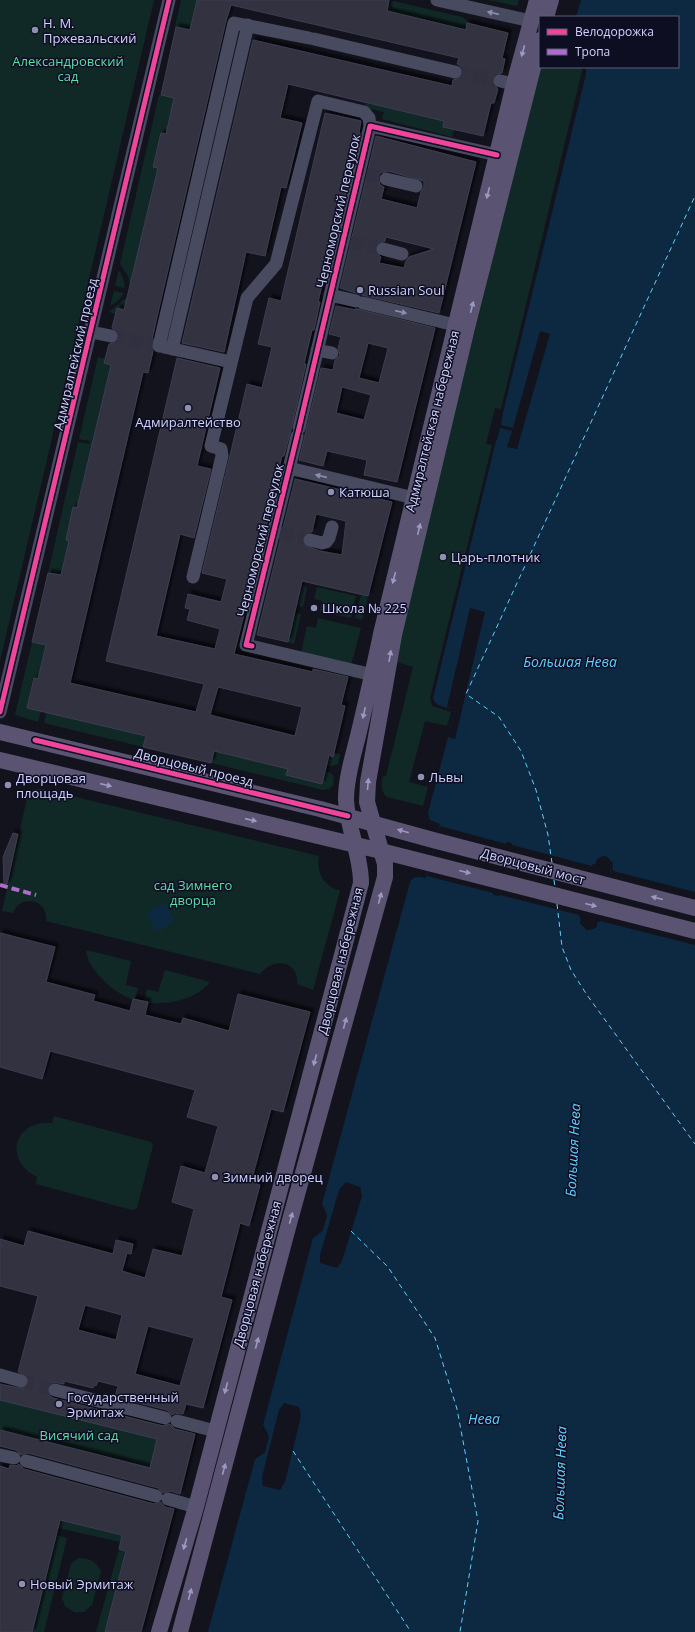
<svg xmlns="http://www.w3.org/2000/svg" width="695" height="1632" viewBox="0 0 695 1632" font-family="'Open Sans',sans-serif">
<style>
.green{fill:#112926}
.water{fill:#0d2841;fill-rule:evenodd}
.pier{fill:#13131e;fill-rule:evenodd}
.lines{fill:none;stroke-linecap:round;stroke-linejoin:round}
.ferry{stroke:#5fd0fe;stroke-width:1;stroke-dasharray:5 4;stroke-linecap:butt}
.building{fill:#313140;stroke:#3d3e52;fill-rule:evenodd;filter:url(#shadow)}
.minor-tunnel{stroke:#303040;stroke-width:13;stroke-dasharray:13 6;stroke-linecap:butt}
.minor{stroke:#484a5f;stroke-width:13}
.major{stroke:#5a5472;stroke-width:16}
.quiet{stroke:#b06ccc;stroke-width:4;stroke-dasharray:8 4;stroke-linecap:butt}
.cycleway-casing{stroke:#0e0e23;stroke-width:8}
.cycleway{stroke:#ed469a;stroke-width:5}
.oneway{fill:#8c8eaf}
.oneway2{fill:#9b9ac0}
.poi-dot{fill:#8e90b0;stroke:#0e0e23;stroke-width:1.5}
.labels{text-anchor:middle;stroke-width:3;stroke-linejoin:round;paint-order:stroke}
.poi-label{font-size:13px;fill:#d1d3ff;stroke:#0e0e23;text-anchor:start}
.park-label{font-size:13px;fill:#5cdfa8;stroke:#0e0e23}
.street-label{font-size:13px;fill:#d1d3ff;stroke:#0e0e23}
.water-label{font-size:14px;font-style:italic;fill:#5fd0fe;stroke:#0e0e23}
</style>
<defs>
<filter id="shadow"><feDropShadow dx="3.5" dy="-3.5" stdDeviation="1" flood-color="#0009"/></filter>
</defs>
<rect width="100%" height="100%" fill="#13131e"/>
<path class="green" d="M0 0H154L0 661Z
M181 0H197L190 30 175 27Z
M389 0 462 17 468 22 466 30 387 11Z
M488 0H519L517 6Z
M540 67H582V71L501 409 495 408 486 444 492 445 430 698 432 706 451 712 447 726 425 721 409 782 428 787 423 806 387 797C380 791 381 784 383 776H386L413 667 397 662 394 658Z
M159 95 174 98 166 134 161 133 153 166 158 168 130 285 128 276 120 264Z
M366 103 444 121 443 127 454 130 452 137 382 119 384 112 365 108Z
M119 270 123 278 125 288 115 286Z
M114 291 124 293 118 301 110 306Z
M127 297 124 310 117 308 116 314 109 312Z
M98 357 105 359 104 363 111 365 77 508H73L66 540 69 541 61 575 48 573 78 442 89 444 90 441 79 439Z
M302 584 307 588 303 607 297 606Z
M317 587 356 596 351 618 320 611 322 601 314 599Z
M361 595 368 597 362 620 355 618Z
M295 613 301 614 294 644 288 642Z
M318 618 361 628 351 665 301 653 307 626 316 628Z
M32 642 46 645 38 679 33 678 27 708 41 711 38 722 15 715Z
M46 712 146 736 143 747 44 723Z
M214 751 288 769 286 775 322 784 325 771 331 773 334 777 333 785 329 789 323 790 211 763Z
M334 753 340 754 338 764 333 766 326 765 329 755 333 757Z
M35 789H43L319 856C316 872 323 886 340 891L313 990 297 984C299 960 273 957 260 974L46 921C49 900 21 893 13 913L2 911 27 798 30 792Z
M86 950 131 961 126 985 138 988 135 1000C117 996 87 970 86 950Z
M165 970 210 982C196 1000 166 1006 144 1002L147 989 158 992Z
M54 1116 151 1142 153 1146 137 1208 132 1210 36 1184 37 1177C3 1160 14 1120 52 1123Z
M0 1400 157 1439 150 1468 0 1430Z
M60 1520 122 1535 120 1542 58 1528Z
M56 1535 67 1538 44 1632H32Z
M119 1549 126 1551 105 1632H96Z
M78 1558C90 1558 95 1561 101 1571L92 1605 84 1612H74L65 1606 62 1598 71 1564Z"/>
<path class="water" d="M581 0H695V1632H208L254 1463 255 1459 265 1452 268 1434 263 1425 313 1238 321 1232 327 1216 322 1204 410 882C414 875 419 877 426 878L440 824 430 820 428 813 455 709C447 707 435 707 433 698L586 74V67H678V17H576ZM507 842 512 844 499 895H493ZM602 856 607 857C616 865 603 909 600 922H598L593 929 587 930 580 923 593 864 595 865Z
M161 904 167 905 168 910 171 911 170 914 174 918 173 923 167 925V928L164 927 160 931 154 930 153 924 150 923 151 921 147 917V914L151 910H154V907H157Z"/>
<path class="pier" d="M540 331 550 334 517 449 507 447 512 431 500 428 497 440H495L501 414H503L501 425 513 428Z
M470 608 485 612 455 739 448 737 436 782H434L448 730H450L455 709 447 707Z
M440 826 506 844 507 842 512 843V845L592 866 593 864 595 865 597 859 606 856 613 863 612 869H613V871L695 892V945L600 921 598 922 596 928 587 930 580 923 581 918 579 917V915L500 895 499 896 493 895V893L427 876ZM508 844 510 845 497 894 496 893ZM602 858H606L609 861 611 871 598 920 596 921 595 925 588 929 584 926 582 922 583 917 582 916 594 867Z
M346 1182 360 1187 362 1196 342 1261 337 1268 320 1263V1255L339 1190Z
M322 1204 327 1215 323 1230 313 1238 314 1234 321 1229 325 1216 321 1208Z
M284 1403 299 1407 301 1416 285 1482 280 1490 263 1486 262 1477 279 1410Z
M263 1425 269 1437 265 1452 255 1459 254 1463 255 1456 263 1451 267 1437 262 1428Z"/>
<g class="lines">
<path class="ferry" d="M552 863 548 835 536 790 521 751 499 717 466 694 695 196
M554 880 555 887
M557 904 562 947 571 970 587 995 695 1144
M351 1231 388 1267 435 1338 457 1409 478 1521 460 1632
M293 1451 411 1632"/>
</g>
<path class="building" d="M197 0H389L387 11 466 30 467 23 508 33 502 58 505 59 502 73 497 74 492 79 493 84 498 89 494 103H491L483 136 443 127 444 121 288 84 280 118 302 123 286 188 281 187 265 256 246 252 224 352 182 343 253 40 452 86 453 80 461 78 463 73 461 66 457 64 459 58 231 5 226 21 157 317 151 344 153 351 148 373 143 372 70 683 196 712 204 684 106 661 177 358 220 368 197 466 211 469 194 538 180 534 156 636 215 649 220 629 187 620 190 609 185 608 188 594 221 602 227 579 202 573 247 384 262 388 272 347 258 344 269 298 281 301 325 113 361 121 359 132 360 133 328 271 326 268 318 302H320L314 330H312L304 364H306L291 430 284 456H282L277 475H279L234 654 313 672V669L348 677 341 705 345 706 333 757 329 755 322 784 286 775 288 769 214 751 211 763 143 747 146 736 27 708 34 678 38 679 46 645 32 642 48 573 61 575 69 541 66 540 73 507 77 508 111 365 104 363 109 344 114 343 119 338 118 333 112 328 117 308 124 310 158 168 153 167 161 133 166 134 174 98 161 95 176 27 190 30ZM218 687 302 707 295 736 210 715Z
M376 136 476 162 439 313 362 295 340 288ZM388 171 424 181V187L421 192 417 208 381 199 384 187 380 185 378 178 380 173ZM386 237 434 249 409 257 406 261 404 268 379 263 381 257 377 254 375 247 378 243 385 241Z
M336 306 356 310 355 309H357L435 328 397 482 364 475 367 460 327 451 323 466 299 460 321 368 333 370 335 360 340 355 338 348 341 337 329 334ZM368 343 388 348 379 383 359 378ZM342 387 371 395 364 420 336 413Z
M295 479 392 502 368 596 302 581 288 642 257 635ZM316 514 346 521 342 555 320 551 304 545 302 538 307 532H312Z
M13 833 18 834 7 884H4L3 857Z
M0 933 55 947 46 982 95 995 93 1001 130 1011 133 999 148 1002 145 1015 181 1024 183 1018 229 1031 238 994 310 1012 283 1112 271 1109 251 1182 260 1185 249 1226 240 1223 221 1297 232 1300 203 1408 186 1404 183 1414 175 1413 172 1415 167 1410 115 1397 118 1386 98 1381 96 1386 94 1385 93 1388 64 1381V1384L52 1382 47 1388V1393L53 1398 163 1426 170 1424 175 1429 195 1434 180 1494 170 1491 163 1493 158 1488 28 1453 21 1455 16 1450 0 1446V1430L150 1468 157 1439 0 1400V1384L23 1389 29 1384 27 1376 18 1372 38 1296 0 1286V1239L24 1246 28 1231 113 1254 116 1240 133 1244 131 1254 127 1253 122 1271 145 1278 153 1249 182 1256 194 1209 172 1202 181 1166 205 1173 218 1126 187 1117 195 1090 50 1051 42 1079 0 1067ZM85 1305 122 1315 116 1340 78 1330ZM148 1326 194 1338 180 1386 135 1374Z
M19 1464 24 1469 154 1504 161 1502 165 1507 174 1509 141 1632H105L126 1551 119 1549 122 1535 60 1520 32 1632H0V1466L9 1469 10 1465 16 1466Z"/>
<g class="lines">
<path class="minor-tunnel" d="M455 72 500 81
M367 174 386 179
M350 242 383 249
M111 336 154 345
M280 533 310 540
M21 1381 55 1390"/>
<path class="minor" d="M437 0 531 21
M314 39 455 72
M500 81 514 84
M370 126 497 155
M386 179 416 186
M383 249 402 254
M330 295 356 301
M363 303 455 325
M91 332 111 336
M159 346 234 23 309 38
M164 347 231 362
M172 349 248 25
M317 350 332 353
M297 436 246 645 373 675
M289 468 414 498
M310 540 322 543 326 542 329 538 332 527
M193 577 222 456 221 449 211 446 247 298 276 264 318 101 364 112 369 118 370 126 299 428
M0 712 169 0
M0 1375 21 1381
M55 1390 165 1418
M177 1421 215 1431
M0 1455 14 1458
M26 1461 156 1496
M168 1499 196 1507"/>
<path class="major" d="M546 17 551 0
M0 732 320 809 433 840 695 908
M0 760 381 851 695 931
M159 1632 196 1507 361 883C361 854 347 828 346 799 346 778 353 756 358 736 366 702 374 668 381 634L514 84 537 0
M180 1632 290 1220 385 877V864L367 802 368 782 394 635 467 328 540 40"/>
<path class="quiet" d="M0 885 36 895"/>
<g class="cycleway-casing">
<path id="cycleway" d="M252 646 246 645 299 428 370 126 497 155
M0 712 169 0
M35 740 348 816"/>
</g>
<use href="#cycleway" class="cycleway"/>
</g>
<defs><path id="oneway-solid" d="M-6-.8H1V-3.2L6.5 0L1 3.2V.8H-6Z"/></defs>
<g class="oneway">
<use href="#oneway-solid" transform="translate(493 13) rotate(-167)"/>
<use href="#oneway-solid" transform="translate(401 312) rotate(13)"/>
<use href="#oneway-solid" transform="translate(321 476) rotate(-167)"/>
</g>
<g class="oneway2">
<use href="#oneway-solid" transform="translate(523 51) rotate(105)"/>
<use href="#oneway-solid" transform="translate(488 193) rotate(104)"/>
<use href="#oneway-solid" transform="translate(472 307) rotate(-76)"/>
<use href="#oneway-solid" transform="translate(419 529) rotate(-77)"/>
<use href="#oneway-solid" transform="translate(394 578) rotate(104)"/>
<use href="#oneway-solid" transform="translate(390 656) rotate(-80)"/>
<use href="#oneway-solid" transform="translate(364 713) rotate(103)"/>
<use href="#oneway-solid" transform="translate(368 784) rotate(-85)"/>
<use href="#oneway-solid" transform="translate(106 785) rotate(13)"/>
<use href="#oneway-solid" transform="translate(251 820) rotate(13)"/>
<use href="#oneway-solid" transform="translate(403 831) rotate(-164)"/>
<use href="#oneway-solid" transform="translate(465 872) rotate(14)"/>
<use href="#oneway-solid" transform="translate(380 898) rotate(-75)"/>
<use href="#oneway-solid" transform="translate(657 898) rotate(-165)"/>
<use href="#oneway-solid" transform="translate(591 905) rotate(14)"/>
<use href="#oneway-solid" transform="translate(345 1023) rotate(-75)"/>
<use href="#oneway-solid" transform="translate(315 1060) rotate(105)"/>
<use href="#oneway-solid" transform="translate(291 1218) rotate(-75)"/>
<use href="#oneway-solid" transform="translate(257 1343) rotate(-75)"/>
<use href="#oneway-solid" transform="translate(226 1388) rotate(105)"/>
<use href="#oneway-solid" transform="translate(224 1469) rotate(-75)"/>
<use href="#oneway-solid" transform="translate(185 1544) rotate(106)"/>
<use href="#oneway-solid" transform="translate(190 1594) rotate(-75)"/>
</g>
<g class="poi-dot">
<circle cx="35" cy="30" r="4"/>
<circle cx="360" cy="290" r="4"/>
<circle cx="188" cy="408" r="4"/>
<circle cx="331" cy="492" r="4"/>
<circle cx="443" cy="557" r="4"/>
<circle cx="314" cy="608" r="4"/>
<circle cx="421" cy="777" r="4"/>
<circle cx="8" cy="785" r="4"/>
<circle cx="215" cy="1177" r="4"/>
<circle cx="59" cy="1404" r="4"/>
<circle cx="22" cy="1584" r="4"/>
</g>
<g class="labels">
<g class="poi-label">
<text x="43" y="28">Н. М.<tspan x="43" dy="15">Пржевальский</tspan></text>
<text x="368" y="295">Russian Soul</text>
<text x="188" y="427" text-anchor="middle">Адмиралтейство</text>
<text x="339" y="497">Катюша</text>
<text x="451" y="562">Царь-плотник</text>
<text x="322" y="613">Школа № 225</text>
<text x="429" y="782">Львы</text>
<text x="16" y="783">Дворцовая<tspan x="16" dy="15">площадь</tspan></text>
<text x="223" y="1182">Зимний дворец</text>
<text x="67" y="1402">Государственный<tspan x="67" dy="15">Эрмитаж</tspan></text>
<text x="30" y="1589">Новый Эрмитаж</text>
</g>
<g class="park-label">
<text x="68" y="66">Александровский<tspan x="68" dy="15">сад</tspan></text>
<text x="193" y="890">сад Зимнего<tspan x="193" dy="15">дворца</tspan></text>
<text x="79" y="1440">Висячий сад</text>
</g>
<g class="street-label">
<text transform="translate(338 211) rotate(-77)" y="5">Черноморский переулок</text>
<text transform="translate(75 354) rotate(-77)" y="5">Адмиралтейский проезд</text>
<text transform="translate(432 421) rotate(-76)" y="5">Адмиралтейская набережная</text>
<text transform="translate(260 540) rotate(-76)" y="5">Черноморский переулок</text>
<text transform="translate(194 767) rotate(14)" y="5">Дворцовый проезд</text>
<text transform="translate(533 866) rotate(15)" y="5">Дворцовый мост</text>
<text transform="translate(340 961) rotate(-76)" y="5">Дворцовая набережная</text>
<text transform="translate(257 1274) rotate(-75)" y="5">Дворцовая набережная</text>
</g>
<g class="water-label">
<text x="570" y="667">Большая Нева</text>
<text transform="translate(573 1150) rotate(-87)" y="5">Большая Нева</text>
<text x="484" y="1424">Нева</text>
<text transform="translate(560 1473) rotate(-88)" y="5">Большая Нева</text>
</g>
</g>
<rect x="539" y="16" width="140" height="52" fill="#0e0e23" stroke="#5c5d7b"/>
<rect x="547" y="29" width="20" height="6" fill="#ed469a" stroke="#5c5d7b"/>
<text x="575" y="36" font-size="12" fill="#d1d3ff">Велодорожка</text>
<rect x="547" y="49" width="20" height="6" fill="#b06ccc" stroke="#5c5d7b"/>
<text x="575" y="56" font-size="12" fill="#d1d3ff">Тропа</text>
</svg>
